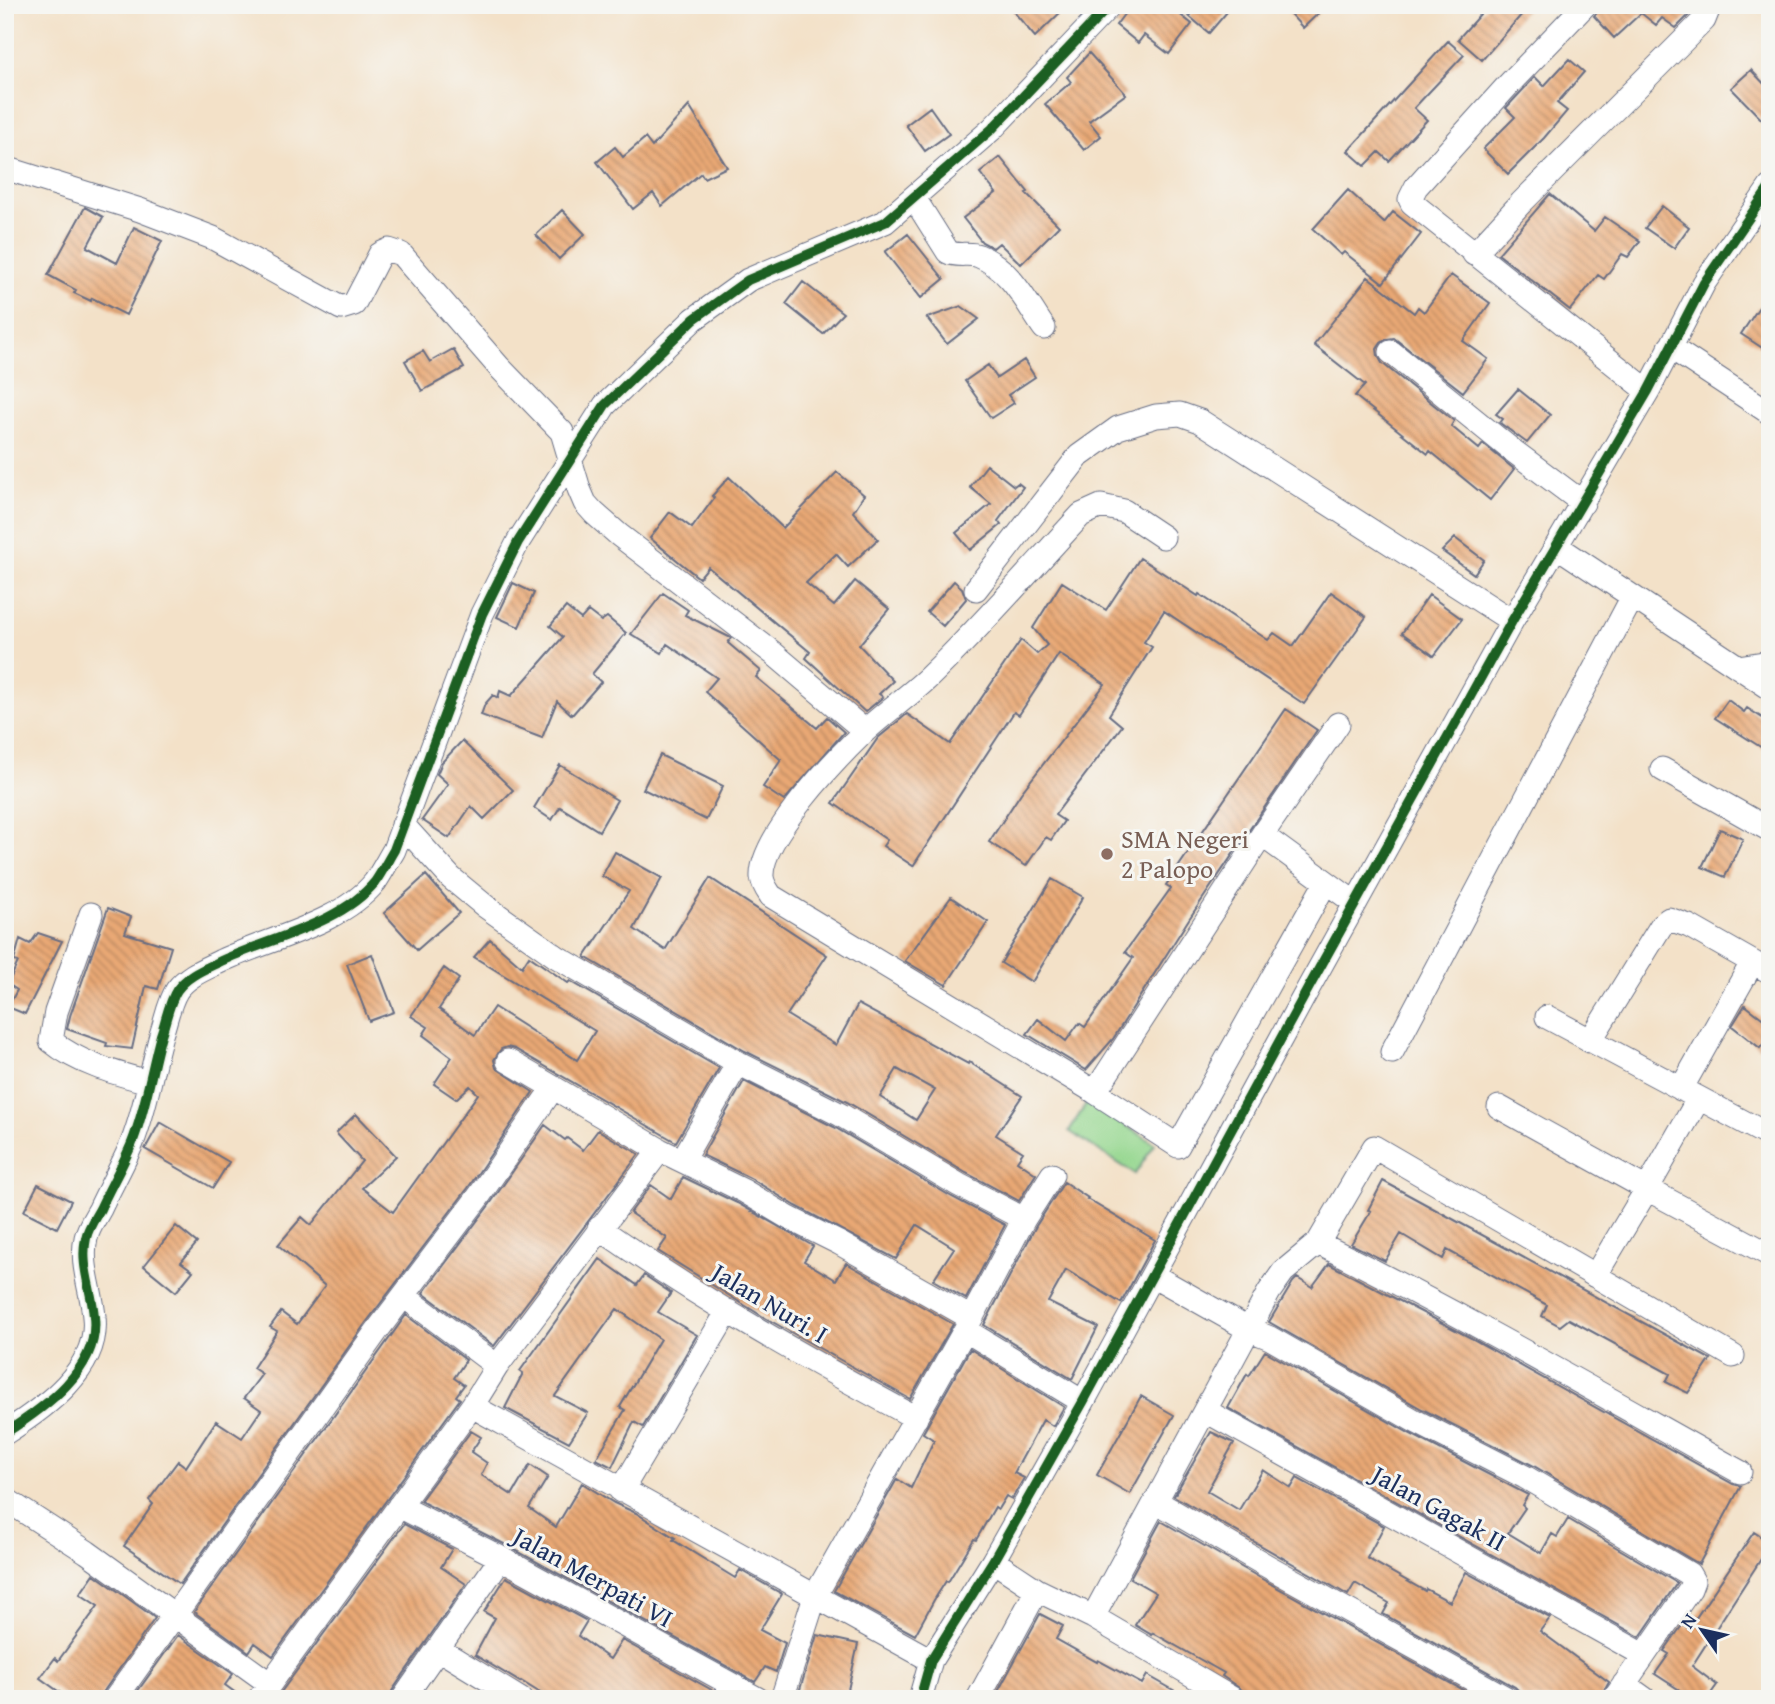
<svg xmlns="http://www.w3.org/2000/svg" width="1775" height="1704" viewBox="0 0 1775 1704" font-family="'Gentium Book Plus',serif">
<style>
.park{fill:#95d78f;stroke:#588376;stroke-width:2}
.building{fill:url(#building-back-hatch);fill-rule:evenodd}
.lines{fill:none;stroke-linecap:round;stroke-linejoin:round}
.minor-casing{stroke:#676d83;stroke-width:25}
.minor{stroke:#fff;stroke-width:23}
.cycleway-casing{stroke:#f6f6f2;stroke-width:15}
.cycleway{stroke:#1b5e20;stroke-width:10}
.education-dot{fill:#8d6e63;stroke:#f6f6f2;stroke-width:2.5}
.labels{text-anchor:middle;stroke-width:6;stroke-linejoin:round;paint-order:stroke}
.education-label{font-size:26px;fill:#785e54;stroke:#f6f6f2;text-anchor:start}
.street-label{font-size:26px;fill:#1b2f5e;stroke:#f6f6f2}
</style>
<defs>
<pattern id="building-back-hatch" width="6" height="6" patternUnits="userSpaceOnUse" patternTransform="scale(1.75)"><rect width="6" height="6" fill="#e9a874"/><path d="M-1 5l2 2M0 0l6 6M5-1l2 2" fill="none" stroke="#bc8962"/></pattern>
</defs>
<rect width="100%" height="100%" fill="#f6f6f2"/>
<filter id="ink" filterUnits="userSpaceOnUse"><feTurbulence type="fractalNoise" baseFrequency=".0143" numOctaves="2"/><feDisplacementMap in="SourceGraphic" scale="14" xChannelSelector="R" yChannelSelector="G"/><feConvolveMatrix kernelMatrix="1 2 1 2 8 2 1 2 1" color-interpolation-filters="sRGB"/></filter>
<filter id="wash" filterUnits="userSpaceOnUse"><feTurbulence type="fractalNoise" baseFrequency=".00686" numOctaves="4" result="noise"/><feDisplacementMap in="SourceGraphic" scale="28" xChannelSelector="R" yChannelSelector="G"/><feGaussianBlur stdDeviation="1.57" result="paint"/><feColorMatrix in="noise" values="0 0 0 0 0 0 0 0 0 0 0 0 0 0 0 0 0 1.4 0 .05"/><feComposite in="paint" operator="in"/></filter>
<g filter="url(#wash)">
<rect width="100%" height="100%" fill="#f3e1c8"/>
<path class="park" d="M1088 1101 1155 1144 1135 1174 1069 1131Z"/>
<g id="blocks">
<path class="building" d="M1008 5H1068L1035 37Z
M1131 5H1168L1192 24 1169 54 1144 35 1138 43 1116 25Z
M1198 5H1233L1209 33 1189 16Z
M1282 5H1327L1303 28Z
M1488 5H1530L1482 60 1458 39Z
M1604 5H1680L1690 14 1676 28 1662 18 1656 25 1641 13 1614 38 1594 16Z
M1448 41 1464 55 1414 108 1427 120 1389 161 1379 152 1365 166 1348 151Z
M1089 53 1126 94 1089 121 1101 136 1084 150 1045 104 1071 82 1067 77Z
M1569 59 1584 72 1557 103 1567 111 1544 138 1508 174 1483 149 1515 117 1506 108 1519 94 1535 77 1544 86Z
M1751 70 1770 90V128L1731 88Z
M689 106 727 167 704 178 701 173 662 206 653 193 633 209 597 162 615 147 623 157 645 138 652 147Z
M930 107 949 134 925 151 906 125Z
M1000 157 1028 192 1026 193 1059 226 1021 264 999 243 993 248 982 242 963 218 996 193 980 173Z
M1348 190 1384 223 1393 212 1421 234 1383 283 1344 252 1341 255 1313 229Z
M1550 194 1594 231 1605 217 1640 241 1628 257 1622 254 1604 279 1598 275 1570 310 1498 254Z
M1662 206 1689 227 1674 248 1645 228Z
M85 207 103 217 87 247 117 263 134 227 162 241 126 315 92 298 91 301 74 293 76 290 48 275Z
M562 210 585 234 559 259 536 235Z
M908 234 944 279 921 298 885 252Z
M1451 275 1490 303 1463 341 1488 359 1463 392 1394 338 1387 339 1381 343 1377 349 1378 356 1382 363 1454 421 1451 426 1479 449 1483 444 1514 469 1490 500 1430 451 1428 454 1355 396 1365 385 1314 345 1368 277 1414 313 1418 307 1424 312Z
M803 282 843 313 823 334 786 304Z
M961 306 979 319 947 344 927 318Z
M1759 307 1770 314V353L1741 334Z
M453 349 464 368 422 391 405 361 423 351 430 362Z
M1024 360 1035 377 1008 395 1014 403 991 418 965 381 988 365 997 378Z
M1518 389 1550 415 1527 443 1500 423 1503 419 1496 414Z
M987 465 1014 486 1018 483 1023 487 998 521 1001 525 970 550 956 533 991 504 970 487Z
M837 472 864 495 853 512 878 539 848 567 836 554 806 583 834 606 855 581 889 609 859 645 893 681 879 694 883 697 865 712 806 658 810 652 708 567 699 578 650 538 670 512 692 528 714 498 712 496 729 477 783 528Z
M1455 538 1484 560 1474 574 1442 551Z
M1140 558 1198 596 1199 594 1268 640 1274 633 1293 646 1331 592 1366 617 1304 704 1164 611 1144 642 1152 647 1109 715 1122 726 1055 815 1064 821 1051 840 1046 837 1026 866 989 842 1021 793 1105 684 1059 654 1019 715 1014 712 913 866 883 846 887 840 833 803 878 738 907 714 950 744 1021 640 1037 654 1047 645 1033 628 1062 582 1106 610Z
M954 581 962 588 966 599 943 626 927 612Z
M513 583 534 593 519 627 497 617Z
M663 593 688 610 685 615 731 638 728 643 761 671 756 677 817 728 827 717 844 732 784 801 763 787 781 760 705 692 717 678 667 644 662 653 631 634Z
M1429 595 1462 619 1434 656 1402 633Z
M566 607 581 619 588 611 601 621 607 617 626 633 592 674 601 682 572 715 557 701 542 738 481 715 485 704 493 695 498 698 500 691 511 696 563 637 550 626Z
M1728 700 1744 712 1747 708 1770 723V753L1715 718Z
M1286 709 1317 730 1189 919 1113 1039 1086 1070 1027 1034 1038 1019 1066 1041 1079 1023 1085 1027 1133 958 1125 952 1171 888 1166 885Z
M462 741 513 790 484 819 471 806 449 838 422 820 448 784 437 774 442 762Z
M660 755 723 786 706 820 643 789Z
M560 765 617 800 599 831 560 807 552 820 534 808Z
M1720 829 1743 839 1725 877 1702 867Z
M615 852 662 878 634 929 665 950 710 878 827 955 787 1015 836 1045 858 1004 968 1064 969 1062 1022 1096 996 1135 1023 1152 1017 1161 1036 1174 1019 1201 966 1173 847 1102 745 1051 585 957 629 891 602 876ZM897 1069 935 1090 916 1120 880 1097Z
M426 875 459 913 417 950 384 913Z
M1052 879 1083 897 1032 982 1001 963Z
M951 897 988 922 946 985 905 961Z
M108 908 131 917 125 933 171 947 158 989 146 986 132 1049 106 1046 107 1043 67 1029 70 1016Z
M38 933 62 941 25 1014 8 1007 17 990 8 984 18 962 14 961 20 939 30 944Z
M490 939 522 967 529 956 568 983 570 981 719 1068 676 1142 515 1049 507 1047 501 1049 494 1060 496 1068 533 1092 468 1188 365 1324 180 1584 124 1546 153 1504 149 1500 163 1481 178 1461 186 1467 216 1421 242 1438 261 1410 244 1398 262 1374 253 1368 277 1331 270 1327 281 1312 297 1324 325 1286 278 1245 302 1217 311 1225 362 1161 336 1133 356 1114 396 1156 362 1188 393 1212 478 1094 470 1086 456 1099 434 1084 452 1057 423 1035 428 1027 411 1016 444 968 459 979 439 1009 475 1035 494 1007 577 1060 595 1031 474 957Z
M372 954 394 1012 369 1021 347 964Z
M1745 1005 1770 1024V1036L1760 1048 1732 1026Z
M744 1081 834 1127 952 1197 1005 1225 966 1299 933 1280 954 1248 917 1225 896 1259 796 1206 750 1178 702 1155Z
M160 1122 229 1162 213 1188 145 1149Z
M545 1125 565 1140 567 1138 583 1150 598 1130 639 1154 494 1346 423 1293 490 1204Z
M683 1177 737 1203 813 1246 804 1261 836 1280 846 1263 953 1324 910 1399 762 1316 658 1251 667 1238 630 1213 651 1185 671 1199Z
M1383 1181 1708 1358 1711 1359 1688 1393 1666 1382 1670 1374 1569 1319 1560 1326 1542 1316 1547 1305 1447 1250 1443 1259 1401 1234 1385 1261 1351 1244 1371 1211 1368 1210Z
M1064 1182 1088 1198 1087 1199 1155 1240 1121 1303 1066 1270 1048 1302 1098 1327 1072 1379 984 1325 1036 1226Z
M38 1184 71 1201 57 1228 24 1211Z
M176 1226 197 1243 181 1262 193 1271 176 1292 144 1266Z
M600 1259 637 1285 644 1275 671 1293 658 1312 697 1335 643 1427 634 1422 612 1467 596 1459 625 1410 620 1407 660 1339 617 1309 555 1396 588 1413 569 1442 505 1408 523 1373 520 1371Z
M1329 1264 1471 1338 1733 1484 1741 1486 1699 1564 1532 1465 1422 1409 1269 1322 1293 1282 1297 1278 1312 1287Z
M406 1315 466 1360 454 1378 464 1385 456 1396 460 1399 273 1656 255 1643 249 1652 194 1612Z
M970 1349 1064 1407 1053 1426 1043 1420 1014 1473 1024 1478 1012 1499 1006 1496 998 1509 995 1507 976 1540 974 1539 948 1582 946 1581 934 1600 915 1635 834 1591 897 1479 911 1488 934 1440 923 1433Z
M1265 1351 1409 1433 1528 1495 1522 1505 1525 1508 1508 1533 1541 1553 1552 1534 1557 1537 1568 1519 1677 1583 1640 1637 1228 1408 1247 1374 1249 1376Z
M1141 1396 1174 1415 1130 1494 1097 1475Z
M471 1431 481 1437 471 1452 487 1463 481 1475 512 1495 530 1465 548 1477 529 1508 556 1527 582 1483 614 1503 636 1513 675 1538 673 1540 735 1578 740 1570 782 1594 760 1630 785 1643 776 1672 765 1667 755 1682 508 1546 420 1501Z
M1211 1432 1234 1443 1207 1491 1239 1510 1263 1470 1291 1488 1297 1478 1384 1526 1367 1558 1425 1591 1426 1589 1450 1602 1466 1572 1550 1618 1540 1631 1609 1682 1600 1699H1522L1520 1692 1515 1687 1383 1614 1389 1603 1355 1583 1348 1595 1174 1496Z
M1161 1521 1262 1579 1479 1699H1247L1245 1692 1222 1676 1224 1673 1153 1633 1152 1635 1135 1625 1156 1593 1130 1578Z
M404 1524 452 1549 441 1567 466 1584 392 1691 389 1699H276Z
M1754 1532 1770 1543V1545L1692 1666 1717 1685 1707 1699H1674L1681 1691 1655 1674 1669 1654 1664 1651 1683 1624 1689 1628Z
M94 1574 155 1618 104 1691 101 1699H69L40 1678 55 1658 58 1661 98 1606 80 1594Z
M506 1577 587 1621 578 1636 610 1659 622 1640 728 1699H550L521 1681 520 1682 475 1655 495 1618 484 1612Z
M1040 1614 1063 1626 1056 1639 1097 1662 1098 1660 1142 1684 1147 1675 1189 1699H994Z
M178 1635 233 1674 225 1685 244 1699H132Z
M817 1635 858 1644 846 1699H797Z"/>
</g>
</g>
<g filter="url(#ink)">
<use href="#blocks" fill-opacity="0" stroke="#676d83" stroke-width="2"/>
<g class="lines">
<g class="minor-casing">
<path id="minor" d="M1585 5 1509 84 1416 187 1410 199 1412 203 1648 391
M5 168 140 210 213 238 341 308 354 304 380 254 389 250 401 254 499 367 562 432 579 489 585 503 594 513 619 535 773 653 865 731
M914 198 948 252C957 257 969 252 979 256 1011 269 1026 302 1044 328
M1474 254 1521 203 1704 20 1708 10 1707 5
M1670 347 1770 413
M1391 352 1508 447 1583 503
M1163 537 1124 511 1101 506 1081 515C1031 569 982 626 929 677 908 697 884 713 864 732 836 759 760 838 762 877 763 885 767 890 771 896L1095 1092 1178 1146 1326 882
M1558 547 1770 688
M976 589 1079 456 1118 428 1156 416 1180 414 1200 421 1512 621
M1738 667 1770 662
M1662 769 1770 830
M403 825 451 878 485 906 557 957 738 1063 841 1115 959 1185 1024 1219
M1262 835 1355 903
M91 914 56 1012 51 1041C79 1064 115 1073 149 1082
M1547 1017 1770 1136
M1590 1041 1661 926 1669 919 1689 926 1770 972
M1392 1052 1632 598
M508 1061 660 1150 744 1191 789 1218 839 1243 971 1318
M1681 1089 1752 963
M1095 1092 1262 835 1338 724
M1499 1107 1647 1189 1699 1098
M683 1159 738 1063
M599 1228C700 1299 808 1360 916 1418
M1318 1243C1462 1314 1600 1394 1740 1472
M1154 1276 1248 1329 1270 1338 1415 1421 1525 1477 1689 1574 1693 1581 1690 1589 1614 1699
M1595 1276 1647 1189 1770 1255
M404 1296 497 1366
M965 1330 1024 1219 1052 1175
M472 1406 815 1596 965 1330 1083 1402
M1206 1411 1644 1655
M5 1433C44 1408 100 1369 94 1317 92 1290 80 1265 86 1238 88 1228 95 1218 100 1209 110 1187 123 1165 132 1143 146 1108 151 1071 161 1035 166 1021 169 1002 177 990 188 975 205 969 221 961 270 938 341 924 375 882 382 872 388 860 394 850L482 614 518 542 605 405 694 319 748 280 885 222 992 129 1110 5
M621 1491 728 1311
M5 1499 87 1552 269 1683
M1157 1502 1269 1567 1508 1699
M399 1506 501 1558 758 1699
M993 1561 1037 1590 1093 1617 1233 1699
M1093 1617 1269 1292 1283 1272 1318 1243 1374 1147 1733 1356
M438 1649 520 1699
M1624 1684 1645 1699
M115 1699 376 1332 479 1196 553 1088
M259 1699 472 1406 497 1366 660 1150
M403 1699 501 1558
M782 1699 815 1596 931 1660
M920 1699 931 1660 993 1561 1083 1402 1309 987 1512 621 1648 391 1704 283 1770 187
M978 1699 1037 1590"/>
</g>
<use href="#minor" class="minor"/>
<g class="cycleway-casing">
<path id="cycleway" d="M5 1433C44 1408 100 1369 94 1317 92 1290 80 1265 86 1238 88 1228 95 1218 100 1209 110 1187 123 1165 132 1143 146 1108 151 1071 161 1035 166 1021 169 1002 177 990 188 975 205 969 221 961 270 938 341 924 375 882 382 872 388 860 394 850L482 614 518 542 605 405 694 319 748 280 885 222 992 129 1110 5
M920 1699 931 1660 993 1561 1083 1402 1309 987 1512 621 1648 391 1704 283 1770 187"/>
</g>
<use href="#cycleway" class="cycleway"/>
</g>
</g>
<circle class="education-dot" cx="1107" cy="854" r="7"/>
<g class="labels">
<g class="education-label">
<text x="1121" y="848">SMA Negeri<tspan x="1121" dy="30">2 Palopo</tspan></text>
</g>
<g class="street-label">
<text transform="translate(770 1303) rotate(31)" y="9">Jalan Nuri. I</text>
<text transform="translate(1439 1508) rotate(29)" y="9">Jalan Gagak II</text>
<text transform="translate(593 1577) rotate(29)" y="9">Jalan Merpati VI</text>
</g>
</g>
<rect width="1775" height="1704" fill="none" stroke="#f6f6f2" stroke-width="28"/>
<g transform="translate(1702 1630) rotate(304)" stroke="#f6f6f2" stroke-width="5" paint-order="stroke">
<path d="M0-5L12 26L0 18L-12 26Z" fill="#1b2f5e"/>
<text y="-10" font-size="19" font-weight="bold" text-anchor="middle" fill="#1b2f5e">N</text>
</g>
</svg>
